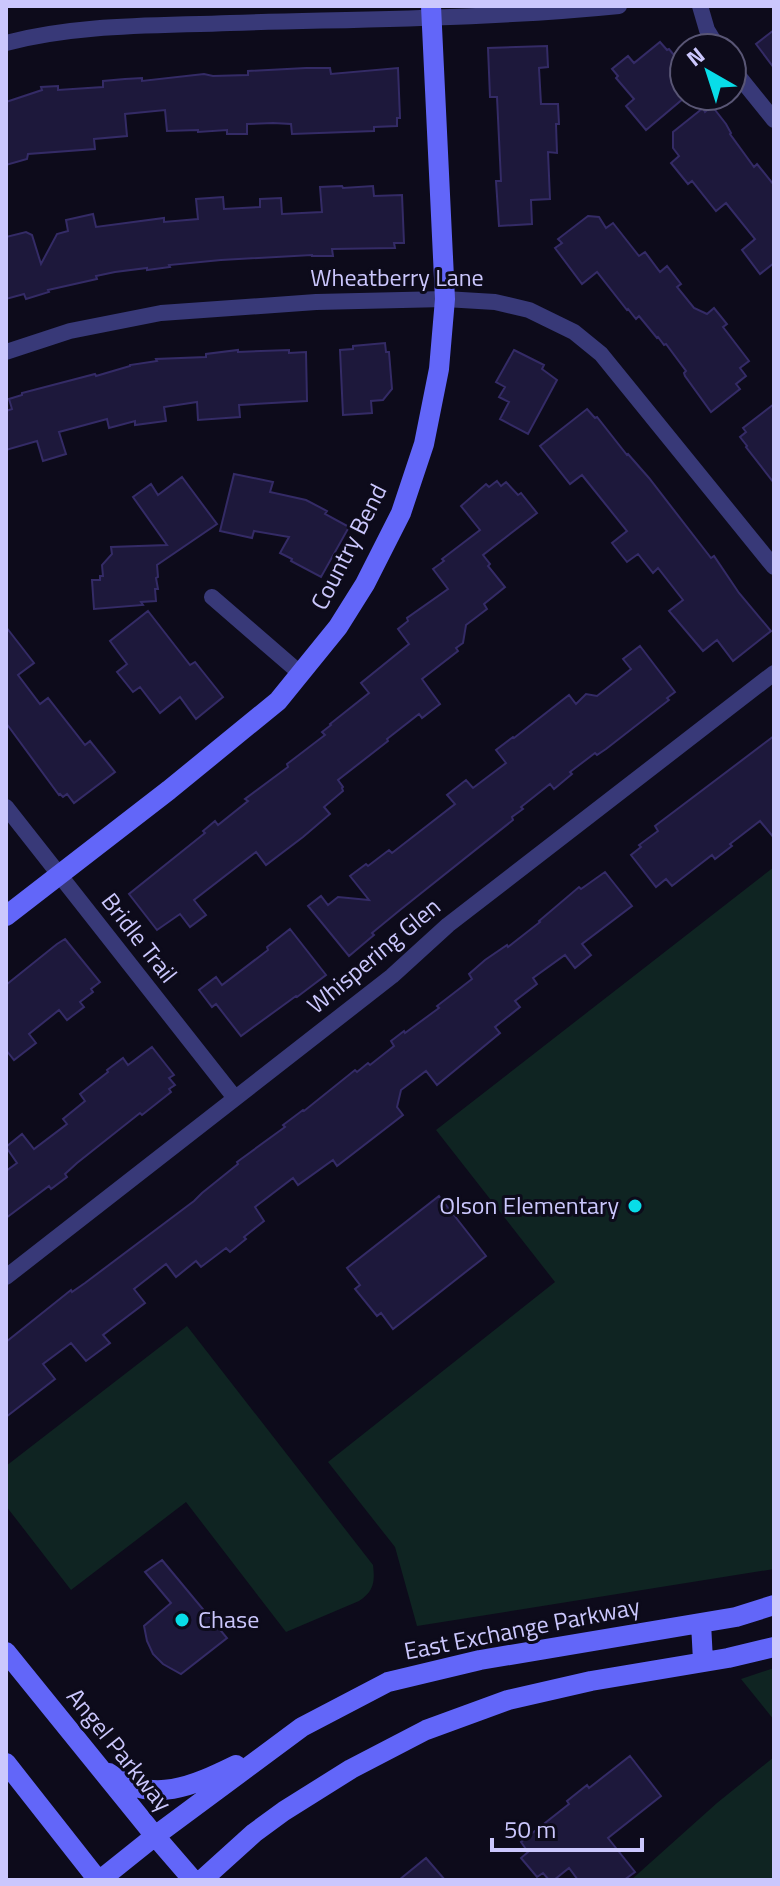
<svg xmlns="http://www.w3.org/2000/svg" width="780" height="1886" viewBox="0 0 780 1886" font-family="'Titillium Web',sans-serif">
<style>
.green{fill:#0f2422}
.building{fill:#1d183b;stroke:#342b66;stroke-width:2}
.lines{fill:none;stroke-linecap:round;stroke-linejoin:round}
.street{stroke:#383978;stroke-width:16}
.secondary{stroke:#6266f9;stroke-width:20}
.poi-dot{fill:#08dde8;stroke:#0d0b1b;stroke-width:3}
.labels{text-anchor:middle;stroke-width:6;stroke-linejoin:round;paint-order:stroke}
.street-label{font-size:24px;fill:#cbc7fd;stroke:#0d0b1b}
.poi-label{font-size:24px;fill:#cbc7fd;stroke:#0d0b1b;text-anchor:end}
</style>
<rect width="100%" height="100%" fill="#0d0b1b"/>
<path class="green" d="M774 867V1569L417 1626 395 1547 328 1462 555 1282 436 1130Z
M187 1326 373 1565C375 1582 374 1591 359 1601L286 1632 186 1502 71 1590 6 1506V1466Z
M774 1668V1720L741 1679Z
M774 1757V1880H631L717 1803Z"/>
<path class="building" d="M774 30V68L756 44Z
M660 42 667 50 669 49 684 67V98L646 130 626 106 634 99 616 78 618 76 612 69 628 56 634 63Z
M547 46 548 67 539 68 541 104H558L559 124H556L557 153 548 152 550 199 531 200 532 224 499 226 496 181H501L497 97H490L488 48Z
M306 68H330L331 74 398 68 400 118H397V126L374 127V131L292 134 291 124 273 123 247 124V134H227V130L198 132V130L167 131 165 110 125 114 127 136 94 139 95 149 28 154 27 159 6 165V102L42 90 41 87 58 86V90L103 87V81L125 79 142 78V81L204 74 213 76 248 75V71Z
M712 106 726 124 731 133 730 134 754 167 757 164 774 185V263L760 274 742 250 755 239 726 203 716 211 692 181 688 184 671 163 679 156 673 148V132L703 108 705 112Z
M342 186 343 188 373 186 374 196 402 195 404 243H394L395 248 332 249 333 256H312V255L221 260 169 265 170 267 147 270V268L115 272 96 276 97 279 48 290 49 292 26 299 24 294 6 299V237L26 232 32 235 41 264 57 234 68 231 66 220 93 214 96 227 164 218V222L198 219 196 199 223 197 224 209 260 207V199L281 198 282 214 322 212 320 187Z
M588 216 599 217 606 228 613 223 639 256 645 252 660 272 667 266 681 284 677 287 694 308 707 314 714 308 727 324 723 327 749 361 740 368 746 376 736 384 740 389 711 412 685 376 684 373 686 371 666 344 664 345 658 337 657 338 639 316 636 319 628 309 627 310 597 272 582 284 555 248 562 243 558 239Z
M385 343 386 352H389L392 389 383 400 371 401 372 413 343 415 340 350 353 349V346Z
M238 350V352L289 350V353L306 352 307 401 239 405 240 417 198 420 197 402 164 407 166 421 135 425V421L109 428 107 419 59 432 66 454 43 461 37 441 6 450V411L12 409 9 399 22 395V393L95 374 96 376 130 366V365L157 361 156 359 206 357V354Z
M514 350 544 365 542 369 557 380 528 434 500 419 509 402 499 397 505 387 496 382Z
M774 404V483L746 447 747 446 740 437 746 432 743 428Z
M587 409 595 418 597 417 627 455 628 454 649 478 711 558 714 556 739 593 771 631 733 661 717 640 703 651 669 611 683 600 658 568 653 573 638 554 627 562 612 543 627 531 582 475 570 484 540 446Z
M234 474 273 482 270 492 306 500 327 511 325 514 349 527 321 577 291 561 292 559 280 553 289 537 254 531 252 538 220 531Z
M182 477 217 524 157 565 158 577 156 578 158 589H155L156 601 141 602 143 605 94 609 92 580H100V576H103L102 565 112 554 111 547 167 545 133 497 151 484 158 495Z
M497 481 501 486 506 482 518 495 521 493 537 513 483 555 490 564 488 566 505 587 484 604 487 609 466 625 463 643 456 648 458 651 422 679 440 704 422 718 419 714 387 739 388 741 338 780 343 787 342 788 343 791 324 807 330 814 303 837 266 865 256 852 194 900 206 915 190 927 180 914 157 930 129 894 205 833 203 831 215 821 218 825 248 801 245 799 288 767 287 764 325 735 322 732 331 725 330 724 369 693 361 683 409 644 398 629 408 621 407 618 448 589 433 569 444 561 442 559 480 530 461 506 486 484 489 487Z
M148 611 190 665 195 662 223 697 196 719 180 697 160 713 140 687 133 692 117 672 127 664 110 641Z
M6 627 34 663 18 675 40 704 48 698 85 745 90 741 115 772 74 803 67 794 63 797 60 794 59 795 6 723Z
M640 646 675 692 667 698 669 700 606 749 597 755 595 753 570 772 572 774 554 789 550 784 521 807 523 809 512 817 513 820 400 910 372 933 374 935 349 956 308 906 321 896 328 905 338 897 369 900 350 876 366 864 368 866 389 850 392 853 455 804 447 795 466 780 473 788 506 763 496 750 513 737 514 738 569 695 576 704 586 694 597 696 631 669 623 659Z
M774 736V838L760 821 730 844 732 846 715 859 712 855 672 886 666 879 656 887 631 855 641 847 639 845 658 831 655 826Z
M605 872 632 906 582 944 591 955 575 968 565 955 533 978 537 984 515 1001 520 1007 495 1027 500 1033 437 1085 426 1071 401 1090 397 1107 403 1115 337 1166 333 1160 298 1185 293 1178 255 1207 264 1221 244 1237 246 1239 230 1252 226 1248 201 1267 196 1261 176 1277 166 1264 134 1289 145 1303 103 1335 110 1343 86 1361 71 1343 43 1364 55 1379 6 1417V1342L71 1290 72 1292 85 1283 194 1201 202 1193 238 1164 237 1162 285 1127 283 1125 303 1110 304 1111 355 1070 357 1072 368 1063 370 1065 394 1046 391 1041 404 1031 405 1033 439 1008 437 1006 472 979 469 974 485 960 507 945 508 947 540 922 539 921 579 887 581 889Z
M290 929 326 975 297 997 296 996 241 1036 216 1004 212 1007 199 990 216 977 222 985 268 950 267 947Z
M65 939 100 982 91 989 93 992 80 1002 84 1007 67 1020 59 1010 29 1034 36 1043 14 1060 6 1050V985L57 944Z
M152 1047 174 1075 169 1078 175 1085 169 1089 171 1092 142 1115 140 1113 77 1163 65 1174 67 1177 51 1189 49 1186 6 1218V1171L17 1163 6 1147 22 1134 34 1149 67 1124 63 1119 85 1101 80 1094 108 1072 107 1070 123 1058 128 1065Z
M439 1196 486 1256 393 1329 381 1313 377 1316 355 1289 360 1285 347 1268Z
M162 1560 227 1638 181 1674 163 1664 153 1654 147 1641 144 1626 171 1603 145 1572Z
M630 1756 661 1796 608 1838 635 1872 624 1880H578L569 1868 554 1880H549L543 1873 537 1877 521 1858 528 1852 521 1842 569 1804 567 1801 587 1785 589 1788Z
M426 1858 445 1880H399Z"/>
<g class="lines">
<path class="street" d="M700 6 707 30 718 48
M6 43C78 24 155 26 230 23 359 19 490 19 619 6
M732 68 774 120
M6 352 70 331 161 313 316 302 445 299 495 302 529 310 574 332 601 354 774 567
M212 597 301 674
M6 807 235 1098
M6 1277 392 976 448 925 774 673"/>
<path class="secondary" d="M6 916 169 790 278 701 338 627 365 584 401 513 424 444 439 369 445 299 431 6
M701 1623 703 1661
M6 1652 155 1836 193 1880
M6 1763 98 1880
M109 1773C151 1806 195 1785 236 1765
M100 1880 155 1836 302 1727 388 1682 480 1660 736 1617 774 1605
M202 1880 254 1833 284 1811 351 1769 426 1730 508 1700 591 1681 728 1658 774 1647"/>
</g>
<g class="poi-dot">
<circle cx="635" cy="1206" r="8"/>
<circle cx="182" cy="1620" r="8"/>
</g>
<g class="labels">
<g class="street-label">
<text x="397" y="286">Wheatberry Lane</text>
<text transform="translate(349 547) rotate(-63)" y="8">Country Bend</text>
<text transform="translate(139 938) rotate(52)" y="8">Bridle Trail</text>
<text transform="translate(374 956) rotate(-40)" y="8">Whispering Glen</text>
<text transform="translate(522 1629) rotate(-11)" y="8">East Exchange Parkway</text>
<text transform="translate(119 1750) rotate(51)" y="8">Angel Parkway</text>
</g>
<g class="poi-label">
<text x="619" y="1214">Olson Elementary</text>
<text x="198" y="1628" text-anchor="start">Chase</text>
</g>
</g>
<rect width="780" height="1886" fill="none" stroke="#cbc7fd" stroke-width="16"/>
<g transform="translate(708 72) rotate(321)"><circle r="38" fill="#0d0b1b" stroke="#595675" stroke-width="2"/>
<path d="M0-6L14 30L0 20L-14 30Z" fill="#08dde8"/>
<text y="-12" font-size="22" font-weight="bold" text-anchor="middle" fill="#cbc7fd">N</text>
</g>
<path d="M492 1838v12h150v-12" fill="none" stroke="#cbc7fd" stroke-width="4"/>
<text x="504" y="1838" font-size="24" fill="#cbc7fd" stroke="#0d0b1b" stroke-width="6" paint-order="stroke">50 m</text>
</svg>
